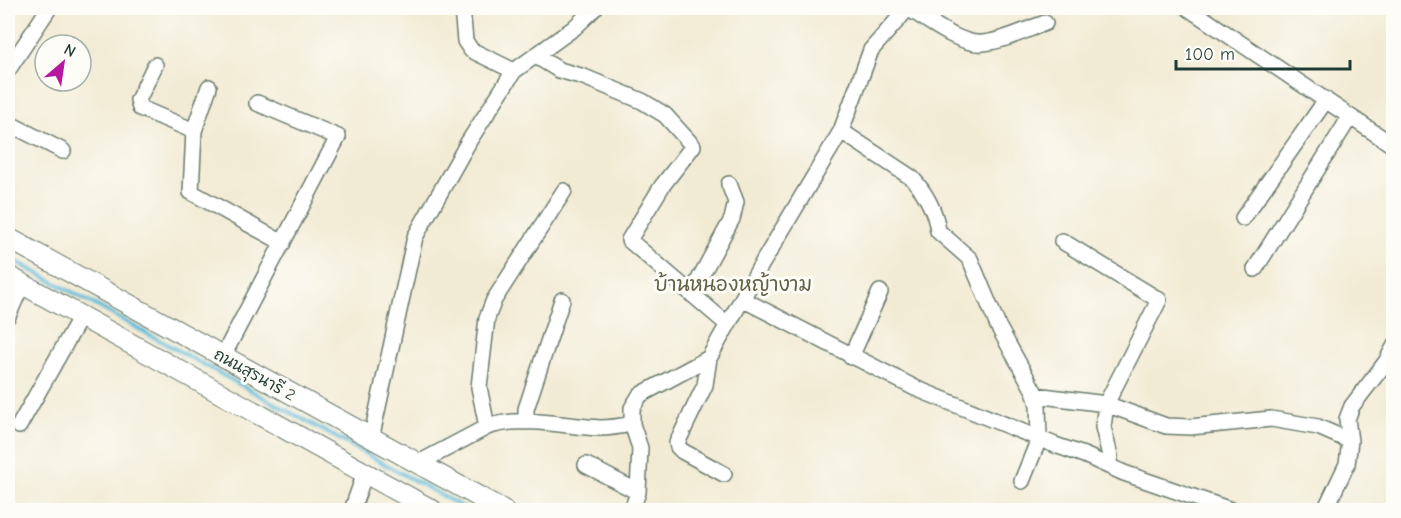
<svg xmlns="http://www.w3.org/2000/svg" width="1401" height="518" viewBox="0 0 1401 518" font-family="'Comic Neue','Playpen Sans Thai',sans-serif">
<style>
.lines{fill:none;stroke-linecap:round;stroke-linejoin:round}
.stream{stroke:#5bbbd9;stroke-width:4}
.minor-casing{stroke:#697a6c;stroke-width:18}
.major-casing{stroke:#697a6c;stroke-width:22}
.minor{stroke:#fff;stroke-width:15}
.major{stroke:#fff;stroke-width:20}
.labels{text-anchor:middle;stroke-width:6;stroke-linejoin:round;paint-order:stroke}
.street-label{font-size:16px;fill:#1f3d34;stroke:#fdfcf7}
.quarter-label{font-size:20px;fill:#635f47;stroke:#fdfcf7}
</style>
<rect width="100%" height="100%" fill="#fdfcf7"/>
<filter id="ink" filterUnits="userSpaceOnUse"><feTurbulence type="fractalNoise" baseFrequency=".0167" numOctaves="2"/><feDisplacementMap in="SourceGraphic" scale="12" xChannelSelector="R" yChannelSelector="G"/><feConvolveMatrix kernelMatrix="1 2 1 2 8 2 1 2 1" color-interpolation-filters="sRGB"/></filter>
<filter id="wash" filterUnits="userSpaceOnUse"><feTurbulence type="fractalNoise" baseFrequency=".008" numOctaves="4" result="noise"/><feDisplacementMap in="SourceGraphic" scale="24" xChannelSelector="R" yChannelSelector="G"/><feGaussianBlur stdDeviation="1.35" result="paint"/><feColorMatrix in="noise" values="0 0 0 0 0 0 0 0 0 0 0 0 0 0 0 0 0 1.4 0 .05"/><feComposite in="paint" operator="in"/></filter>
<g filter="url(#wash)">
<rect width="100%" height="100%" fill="#f2ebd4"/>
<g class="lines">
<path class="stream" d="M8 257 468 510"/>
</g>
</g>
<g filter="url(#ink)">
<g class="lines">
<g class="minor-casing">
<path id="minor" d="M462 8 465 41 471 50 514 71
M908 8C926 19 961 46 983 43 1004 41 1025 30 1045 23
M1188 8 1394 146
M536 56 559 70 584 77 642 101 665 115 693 146 662 186 629 240 728 325
M155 65 138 100 140 108 194 131
M8 70 49 8
M209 87 194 131 191 192 283 243
M8 123 63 151
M841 131 912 178C925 192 936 212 938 231L970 259 998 326 1034 391 1038 405 1039 439 1022 481
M1243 218 1326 100
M1062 241 1159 300 1106 404 1103 427 1110 456 1108 466
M1255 269 1350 117
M691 294 732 219 736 202 729 184
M742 299 915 388 1055 445 1084 455 1124 473 1231 510
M8 316 22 284
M223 356 338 137 257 103
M851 357 880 292
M709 358 705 385 677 443 678 447 682 451 724 474
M1035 395 1106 404 1166 426 1190 427 1271 419 1318 427 1350 441
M526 422V409L562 300
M19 426 81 316
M487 427 479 387 487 318 494 300 564 191
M371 439 415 237 469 141 514 71 574 28 595 8
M417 464 487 427C522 415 563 426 600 428 610 428 622 426 632 424
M586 465 638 492
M352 510 365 473
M632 510 638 492 640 448 632 424V408L640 395 709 358 760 267 841 131 871 50 908 8
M1325 510 1347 464 1350 441 1347 419 1352 406 1386 362 1394 347"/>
</g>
<g class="major-casing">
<path id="major" d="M8 238 503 510
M8 276 432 510"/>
</g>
<use href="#minor" class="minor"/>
<use href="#major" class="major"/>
</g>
</g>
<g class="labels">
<g class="street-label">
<text transform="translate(255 374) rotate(29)" y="6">ถนนสุรนารี 2</text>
</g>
<g class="quarter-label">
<text x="733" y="291">บ้านหนองหญ้างาม</text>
</g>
</g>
<rect width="1401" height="518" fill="none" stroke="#fdfcf7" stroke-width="30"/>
<g transform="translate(63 63) rotate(29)"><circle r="28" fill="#fdfcf7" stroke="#a4b0a9" stroke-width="1.5"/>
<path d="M0-4.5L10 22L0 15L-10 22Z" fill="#b5179e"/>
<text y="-9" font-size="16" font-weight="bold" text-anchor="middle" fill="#1f3d34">N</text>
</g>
<path d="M1176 60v9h174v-9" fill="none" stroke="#1f3d34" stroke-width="3"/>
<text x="1185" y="60" font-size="18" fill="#1f3d34" stroke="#fdfcf7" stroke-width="4.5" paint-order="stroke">100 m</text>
</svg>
